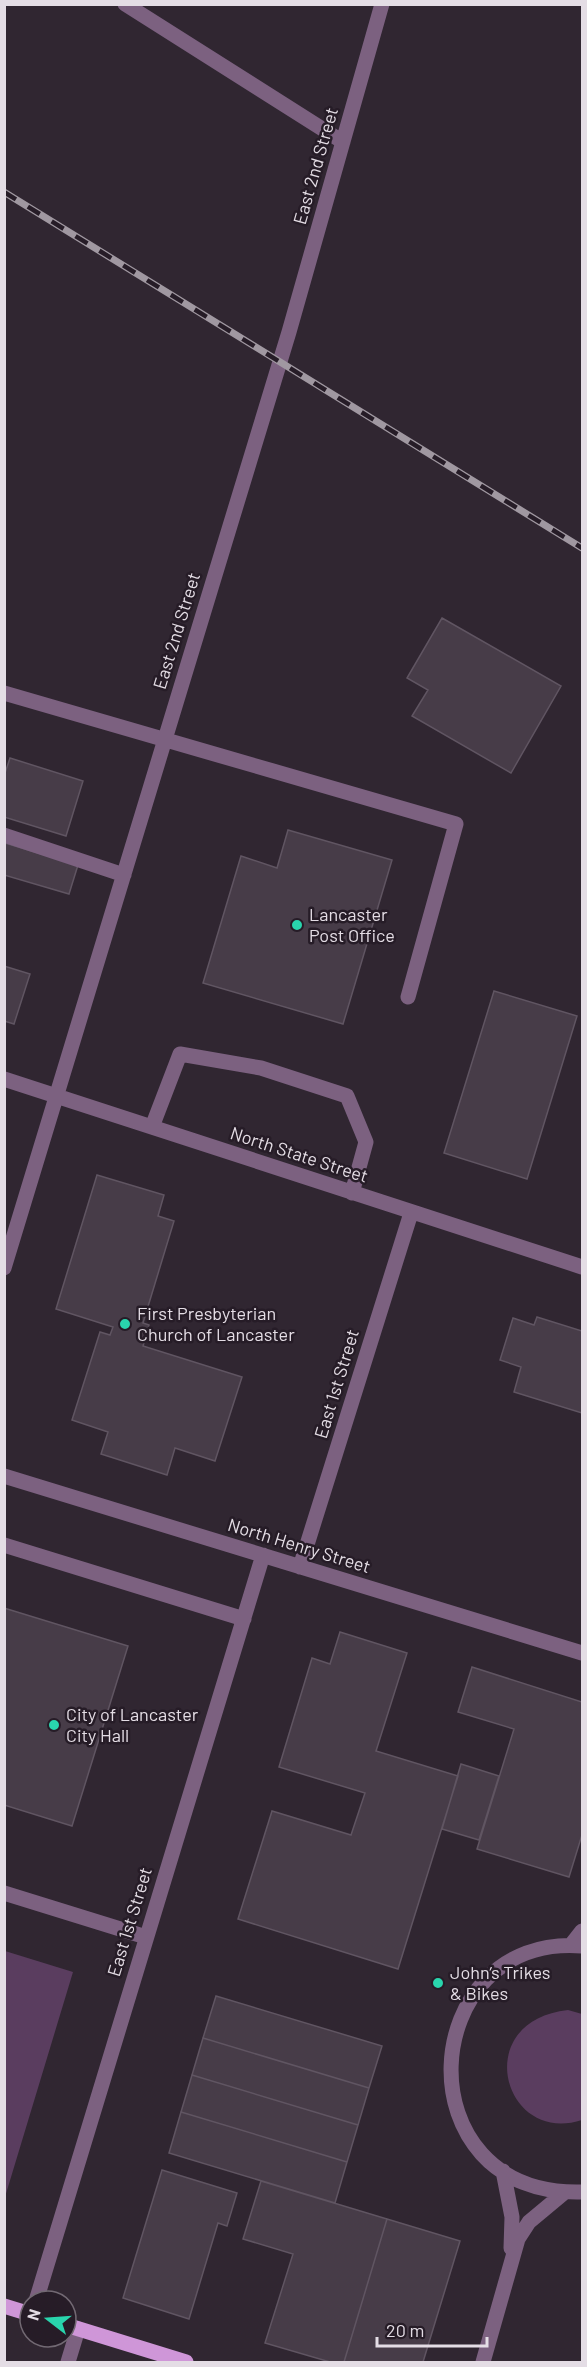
<svg xmlns="http://www.w3.org/2000/svg" width="587" height="2367" viewBox="0 0 587 2367" font-family="Barlow,sans-serif">
<style>
.green{fill:#5a3d5f}
.building{fill:#473c48;stroke:#605562;stroke-width:1.5}
.lines{fill:none;stroke-linecap:round;stroke-linejoin:round}
.minor{stroke:#7c6180;stroke-width:15}
.major{stroke:#cf96d8;stroke-width:15}
.rail-casing{stroke:#a098a1;stroke-width:7}
.rail{stroke:#261c27;stroke-width:4.5;stroke-dasharray:14;stroke-linecap:butt}
.poi-dot{fill:#29d5ad;stroke:#261c27;stroke-width:2}
.labels{text-anchor:middle;stroke-width:5;stroke-linejoin:round;paint-order:stroke}
.street-label{font-size:18px;fill:#e4dde5;stroke:#261c27}
.poi-label{font-size:18px;fill:#e4dde5;stroke:#261c27;text-anchor:start}
</style>
<rect width="100%" height="100%" fill="#302631"/>
<path class="green" d="M5 1951 73 1972 5 2197 4 1951Z
M568 2010 582 2014V2120C503 2146 469 2021 568 2010Z"/>
<path class="building" d="M442 618 561 686 511 773 412 716 428 690 407 678Z
M10 758 83 781 66 836 4 817V776Z
M288 830 392 860 343 1024 203 983 241 856 277 868Z
M5 843 78 865 69 894 4 875Z
M4 966 30 974 14 1024 4 1021Z
M494 991 577 1016 527 1179 444 1153Z
M97 1175 164 1195 158 1216 174 1221 143 1323 149 1325 143 1346 242 1377 215 1461 175 1448 167 1475 101 1454 108 1432 72 1420 100 1332 110 1335 113 1327 56 1309Z
M537 1317 582 1331V1413L514 1392 521 1367 500 1360 513 1318 534 1325Z
M4 1608 128 1646 72 1826 4 1805Z
M340 1632 407 1653 376 1751 458 1776 398 1969 238 1919 272 1811 351 1835 365 1793 279 1767 312 1658 330 1664Z
M472 1667 582 1702V1835L569 1877 477 1849 514 1729 458 1712Z
M461 1764 499 1776 479 1840 442 1829Z
M216 1996 382 2046 369 2088 203 2038Z
M203 2038 369 2088 358 2125 192 2075Z
M192 2075 358 2125 347 2162 181 2112Z
M181 2112 347 2162 335 2203 169 2153Z
M162 2170 237 2193 227 2226 218 2223 189 2319 123 2298Z
M261 2181 387 2219 344 2362H330L265 2343 293 2254 243 2239Z
M387 2219 460 2241 423 2362H344Z"/>
<g class="lines">
<path class="minor" d="M125 4 343 142
M4 693 456 824 408 997
M4 835 124 875
M4 1079 582 1267
M152 1127 180 1054 261 1068 347 1096 366 1142 352 1193
M4 1268 289 332 382 4
M4 1476 582 1653
M4 1545 244 1619
M300 1567 411 1213
M4 1893 146 1937
M571 1945 582 1931
M582 1946C415 1933 400 2197 582 2192
M503 2171 512 2217 511 2248
M36 2301 263 1555
M68 2362 78 2329
M483 2362 518 2239 529 2222 565 2192"/>
<path class="major" d="M4 2306 30 2314
M66 2325 186 2362"/>
<g class="rail-casing">
<path id="rail" d="M4 192 582 548"/>
</g>
<use href="#rail" class="rail"/>
</g>
<g class="poi-dot">
<circle cx="297" cy="925" r="6"/>
<circle cx="125" cy="1324" r="6"/>
<circle cx="54" cy="1725" r="6"/>
<circle cx="438" cy="1983" r="6"/>
</g>
<g class="labels">
<g class="street-label">
<text transform="translate(316 166) rotate(-74)" y="6">East 2nd Street</text>
<text transform="translate(177 631) rotate(-73)" y="6">East 2nd Street</text>
<text transform="translate(299 1155) rotate(18)" y="6">North State Street</text>
<text transform="translate(337 1384) rotate(-73)" y="6">East 1st Street</text>
<text transform="translate(299 1546) rotate(17)" y="6">North Henry Street</text>
<text transform="translate(130 1922) rotate(-73)" y="6">East 1st Street</text>
</g>
<g class="poi-label">
<text x="309" y="921">Lancaster<tspan x="309" dy="21">Post Office</tspan></text>
<text x="137" y="1320">First Presbyterian<tspan x="137" dy="21">Church of Lancaster</tspan></text>
<text x="66" y="1721">City of Lancaster<tspan x="66" dy="21">City Hall</tspan></text>
<text x="450" y="1979">John’s Trikes<tspan x="450" dy="21">&amp; Bikes</tspan></text>
</g>
</g>
<rect width="587" height="2367" fill="none" stroke="#e4dde5" stroke-width="12"/>
<g transform="translate(48 2319) rotate(287)"><circle r="28" fill="#261c27" stroke="#726973" stroke-width="1.5"/>
<path d="M0-4.5L10 22L0 15L-10 22Z" fill="#29d5ad"/>
<text y="-9" font-size="16" font-weight="bold" text-anchor="middle" fill="#e4dde5">N</text>
</g>
<path d="M377 2337v9h110v-9" fill="none" stroke="#e4dde5" stroke-width="3"/>
<text x="386" y="2337" font-size="18" fill="#e4dde5" stroke="#261c27" stroke-width="4.5" paint-order="stroke">20 m</text>
</svg>
